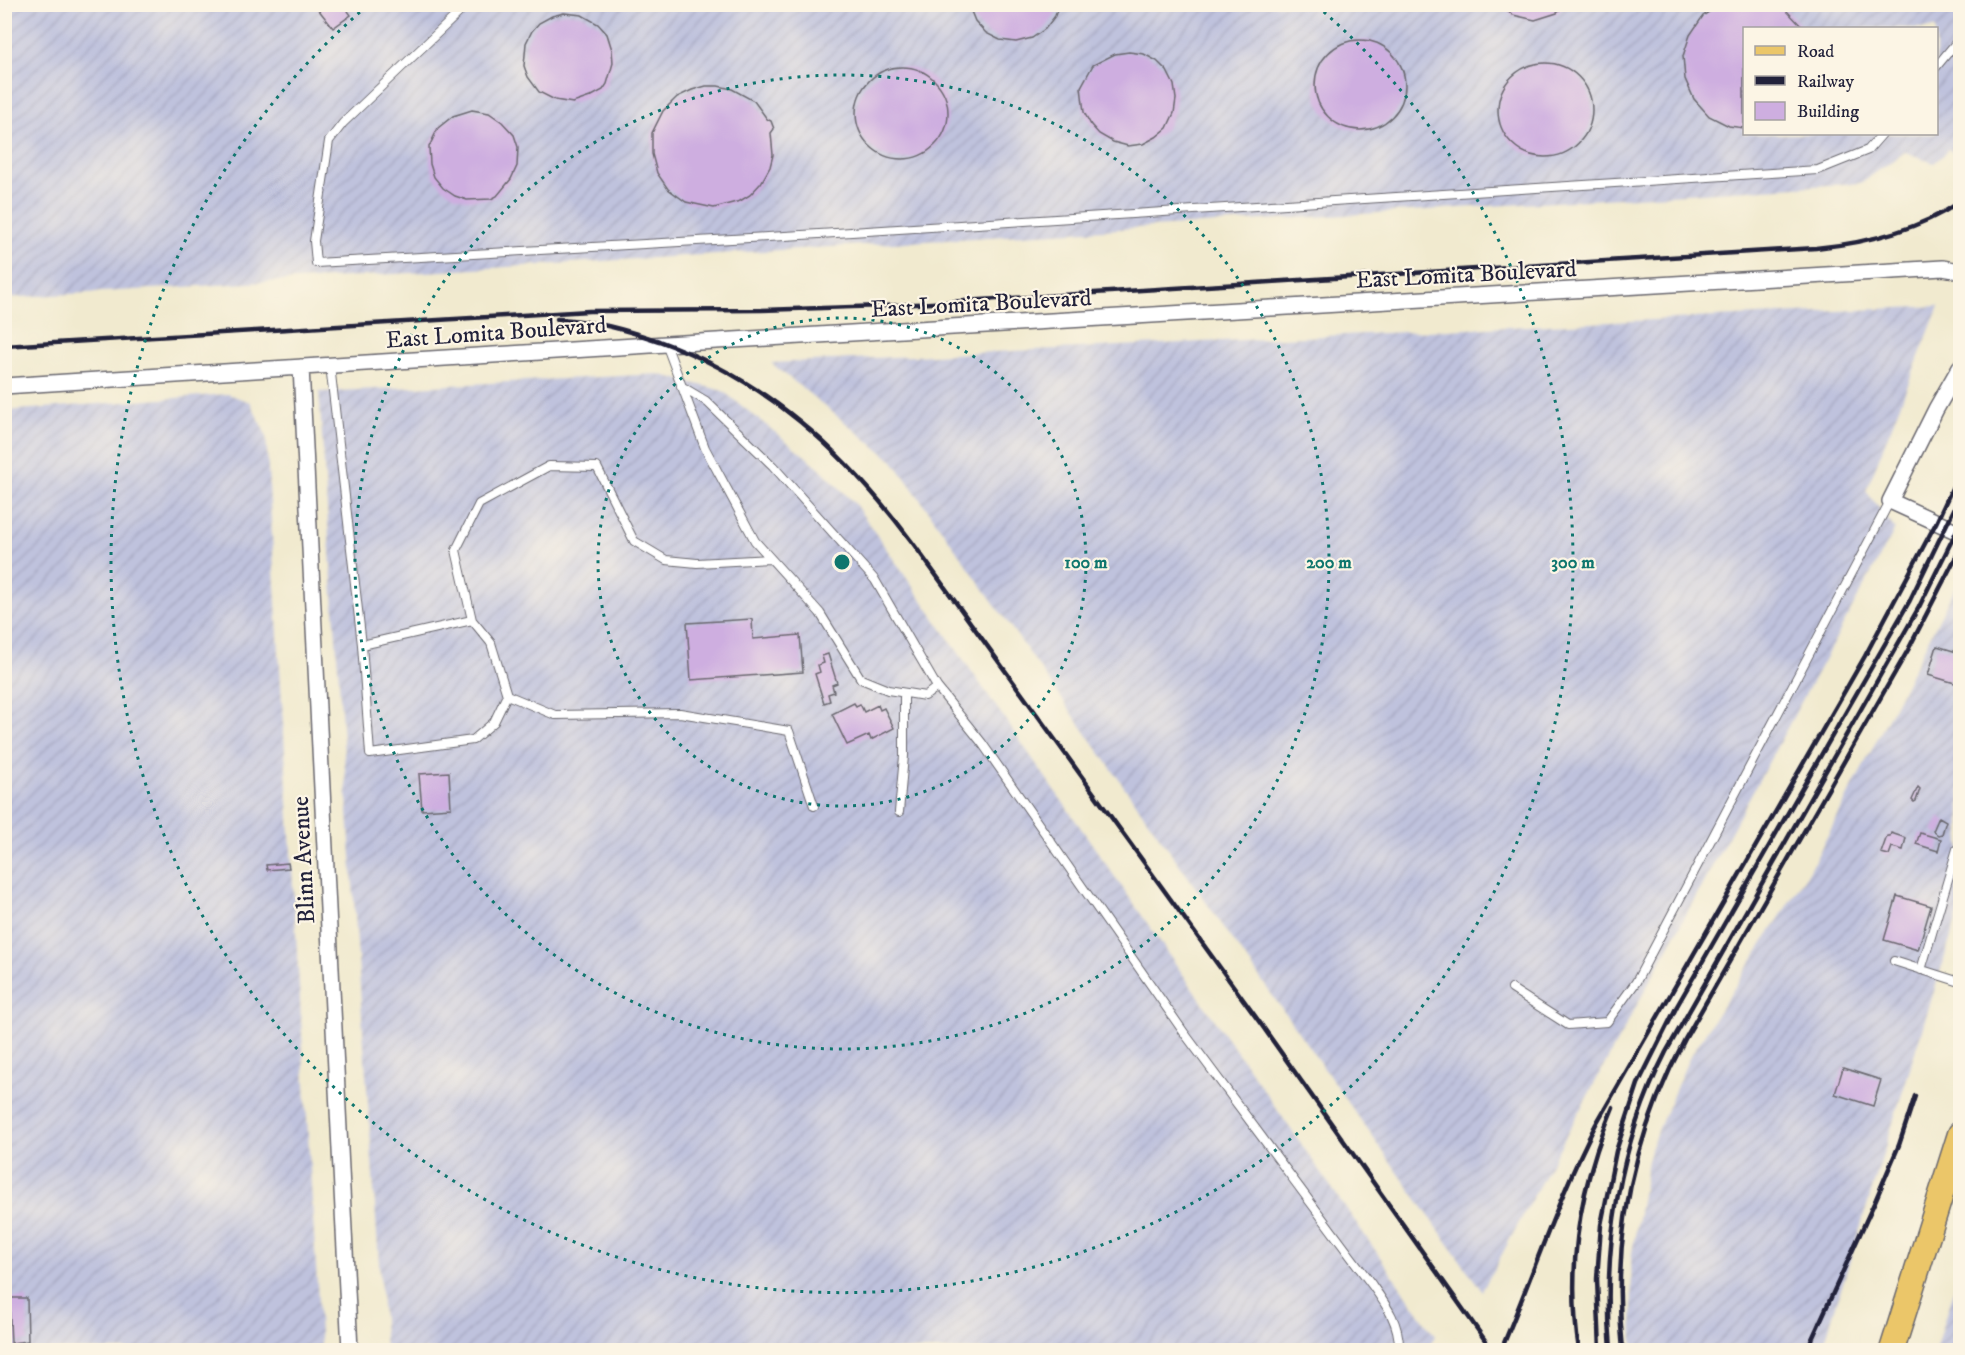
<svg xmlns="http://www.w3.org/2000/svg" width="1965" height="1355" viewBox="0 0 1965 1355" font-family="'IM FELL DW Pica',serif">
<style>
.industrial{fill:url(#industrial-furrows);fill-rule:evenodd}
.building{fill:#ceaee0}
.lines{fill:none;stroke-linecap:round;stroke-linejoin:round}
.lane-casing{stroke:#6a686f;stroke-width:10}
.street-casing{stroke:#6a686f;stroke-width:18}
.primary-casing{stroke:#6a686f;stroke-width:27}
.lane{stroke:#fff;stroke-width:8}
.street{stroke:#fff;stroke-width:15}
.primary{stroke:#ebc669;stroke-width:24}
.rail{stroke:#22223b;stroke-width:4.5}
.ring{fill:none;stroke:#0f766e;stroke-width:3;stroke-dasharray:3 6}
.labels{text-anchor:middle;stroke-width:4.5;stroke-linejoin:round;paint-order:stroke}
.street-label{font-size:24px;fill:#22223b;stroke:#fcf5e5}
.centre{fill:#0f766e;stroke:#fcf5e5;stroke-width:3}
.ring-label{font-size:18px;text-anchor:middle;font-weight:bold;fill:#0f766e;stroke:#fcf5e5;stroke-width:4.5;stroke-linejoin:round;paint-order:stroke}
</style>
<defs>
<pattern id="industrial-furrows" width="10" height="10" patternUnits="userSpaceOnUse" patternTransform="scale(1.5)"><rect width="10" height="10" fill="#bfc2dd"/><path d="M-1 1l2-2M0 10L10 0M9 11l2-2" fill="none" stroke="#a4a6bf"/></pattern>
</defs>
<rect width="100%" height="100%" fill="#fcf5e5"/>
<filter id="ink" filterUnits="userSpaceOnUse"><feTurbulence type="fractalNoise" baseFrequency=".0167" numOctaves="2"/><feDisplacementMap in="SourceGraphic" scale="12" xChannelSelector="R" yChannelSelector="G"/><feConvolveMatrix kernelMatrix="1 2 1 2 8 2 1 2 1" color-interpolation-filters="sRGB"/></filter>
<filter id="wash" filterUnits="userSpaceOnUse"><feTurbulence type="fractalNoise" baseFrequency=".008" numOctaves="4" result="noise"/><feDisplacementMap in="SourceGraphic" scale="24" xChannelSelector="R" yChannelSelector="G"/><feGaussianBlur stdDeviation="1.35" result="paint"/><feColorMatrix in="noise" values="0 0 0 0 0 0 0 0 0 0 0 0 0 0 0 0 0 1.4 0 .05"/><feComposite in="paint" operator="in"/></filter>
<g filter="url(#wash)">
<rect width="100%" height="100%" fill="#f1eacf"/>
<path class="industrial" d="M5 5H1960V158L1949 150 1934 163 1905 152 1861 183 5 298ZM1744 28H1936V134H1744Z
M1939 306 1866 491 1895 529 1482 1291 893 461 771 363Z
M658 374 723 391 819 467 855 504 1435 1336 1427 1350H385L319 392Z
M228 394 250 402 266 435 321 1350H5V411Z
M1960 578V908L1822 1350H1633L1631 1258 1650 1149 1688 1060 1810 870Z
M1960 1268V1350H1935Z"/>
<g id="blocks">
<path class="building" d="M314 4H343L351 15 333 28Z
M968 4H1059L1055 16 1045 29 1032 38 1016 42 1000 40 986 33 975 21Z
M1500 4H1566L1557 13 1535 20 1513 15Z
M1721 4H1775L1787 11 1803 28H1744V128L1729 126 1709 116 1694 99 1685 79 1683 56 1690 35 1703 16Z
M564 13 582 15 598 24 607 34 612 50 613 63 607 84 603 90 590 97 573 103 555 100 539 92 528 77 524 66 526 43 532 31 539 23 552 16Z
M1315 85a45 45 0 1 1 90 0a45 45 0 1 1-90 0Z
M1129 52 1144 54 1157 61 1167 71 1174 85 1176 99 1174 113 1167 128 1156 137 1143 144 1128 146 1113 142 1099 134 1091 125 1084 112 1081 87 1093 65 1115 54Z
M1498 110a47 47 0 1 1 94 0a47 47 0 1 1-94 0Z
M856 113a46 46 0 1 1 92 0a46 46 0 1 1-92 0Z
M706 86H718L732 89 754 101 767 119 771 121 774 129 771 133 773 155 770 167 761 183 750 195 740 201 714 208 686 202 668 189 657 173 652 154V133L663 111 677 97 692 90Z
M4 87 7 97 5 116H4Z
M472 110 489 113 502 122 514 135 518 147 517 166 511 179 497 196 491 199 467 200 455 196 443 188 434 177 430 164 429 147 438 128 453 116Z
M752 619 753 639 800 635 803 672 691 680 687 623Z
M1937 646 1960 653V675L1958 684 1928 675Z
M828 654 837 683 832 685 834 692 828 694 830 701 824 703 815 674 820 672 818 665 824 663 822 656Z
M854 703 856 706 860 704 864 712 878 705 880 710 884 708 894 728 871 740 869 735 847 745 832 714Z
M449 772 451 808 422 810 419 774Z
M1918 787 1920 789 1916 801 1914 802 1912 800Z
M1939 817 1946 821 1942 834 1938 835 1933 831Z
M1891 833 1906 838 1903 850 1892 847 1889 855 1881 853 1887 836H1890Z
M1920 833 1941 839 1938 851 1916 844Z
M288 863 289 868 267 870 266 865Z
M1897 896 1931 906 1918 950 1884 940Z
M1843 1068 1881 1080 1873 1106 1835 1094Z
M9 1298H27L28 1341 11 1343Z
M25 1345V1350H4V1346Z"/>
</g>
</g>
<g filter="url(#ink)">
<use href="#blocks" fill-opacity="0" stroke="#6a686f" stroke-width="1.5"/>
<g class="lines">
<g class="lane-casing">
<path id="lane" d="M468 4 343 123 329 141 314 241 316 263 836 233 1818 170 1868 150 1882 134
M1936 67 1960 38
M666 344 705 448 755 541 820 613 861 679 888 690 925 696 937 687 875 580 773 466 706 401 681 386
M330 365 362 645 370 754 473 740 494 722 507 695 491 643 472 620
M362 645 472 620 456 550 479 504 549 466 597 467 634 541 666 560 697 563 771 559
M937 687 982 743 1185 1034 1372 1285C1387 1306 1400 1324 1399 1350
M507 695 555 715 680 713 789 731 814 806
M899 812 904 756V693
M1894 961 1960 982
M1921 970 1957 849
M1512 989 1568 1025 1607 1022 1636 982 1890 501"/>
</g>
<g class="street-casing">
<path id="street" d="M301 367 350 1350
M1960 367 1936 409 1890 501 1960 533
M4 386 666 344 1943 268 1960 271"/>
</g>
<g class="primary-casing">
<path id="primary" d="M1892 1350 1960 1134"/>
</g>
<use href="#lane" class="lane"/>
<use href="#street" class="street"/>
<use href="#primary" class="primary"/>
<path class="rail" d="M557 319C592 320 626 330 659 341 767 380 844 451 912 542L1263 1027 1492 1350
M4 346 589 311 762 310 883 306 1816 248C1865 243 1918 230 1960 202
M1501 1350C1533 1275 1558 1197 1596 1124L1865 656 1936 523 1960 471
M1579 1350C1566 1267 1580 1185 1613 1107
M1600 1350 1597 1279 1601 1225 1616 1151 1638 1084 1677 1006 1909 602 1960 497
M1611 1350C1602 1248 1619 1144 1666 1052L1919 607 1960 524
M1623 1350C1611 1240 1633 1136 1685 1039L1908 650 1960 549
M1807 1350 1876 1199 1899 1145 1915 1096"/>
</g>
</g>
<g class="ring">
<circle cx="842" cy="562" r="244"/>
<circle cx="842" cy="562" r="487"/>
<path d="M1317 6A731 731 0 1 1 367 6"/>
</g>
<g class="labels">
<g class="street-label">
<text transform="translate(1466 274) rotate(-3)" y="8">East Lomita Boulevard</text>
<text transform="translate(981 303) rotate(-3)" y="8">East Lomita Boulevard</text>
<text transform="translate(496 332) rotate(-4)" y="8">East Lomita Boulevard</text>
<text transform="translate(303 860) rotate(-93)" y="8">Blinn Avenue</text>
</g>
</g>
<circle cx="842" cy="562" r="9" class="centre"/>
<g class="ring-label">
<text x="1086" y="568">100 m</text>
<text x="1329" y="568">200 m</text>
<text x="1573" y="568">300 m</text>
</g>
<rect width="1965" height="1355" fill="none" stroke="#fcf5e5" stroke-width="24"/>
<rect x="1743" y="27" width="195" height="108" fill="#fcf5e5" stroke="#a5a1a1" stroke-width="1.5"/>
<rect x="1755" y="46" width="30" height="9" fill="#ebc669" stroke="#a5a1a1" stroke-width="1.5"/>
<text x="1797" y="57" font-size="18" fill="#22223b">Road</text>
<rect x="1755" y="76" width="30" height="9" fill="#22223b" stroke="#a5a1a1" stroke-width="1.5"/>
<text x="1797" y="87" font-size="18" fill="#22223b">Railway</text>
<rect x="1755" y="102" width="30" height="18" fill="#ceaee0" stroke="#a5a1a1" stroke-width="1.5"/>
<text x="1797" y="117" font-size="18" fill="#22223b">Building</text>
</svg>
